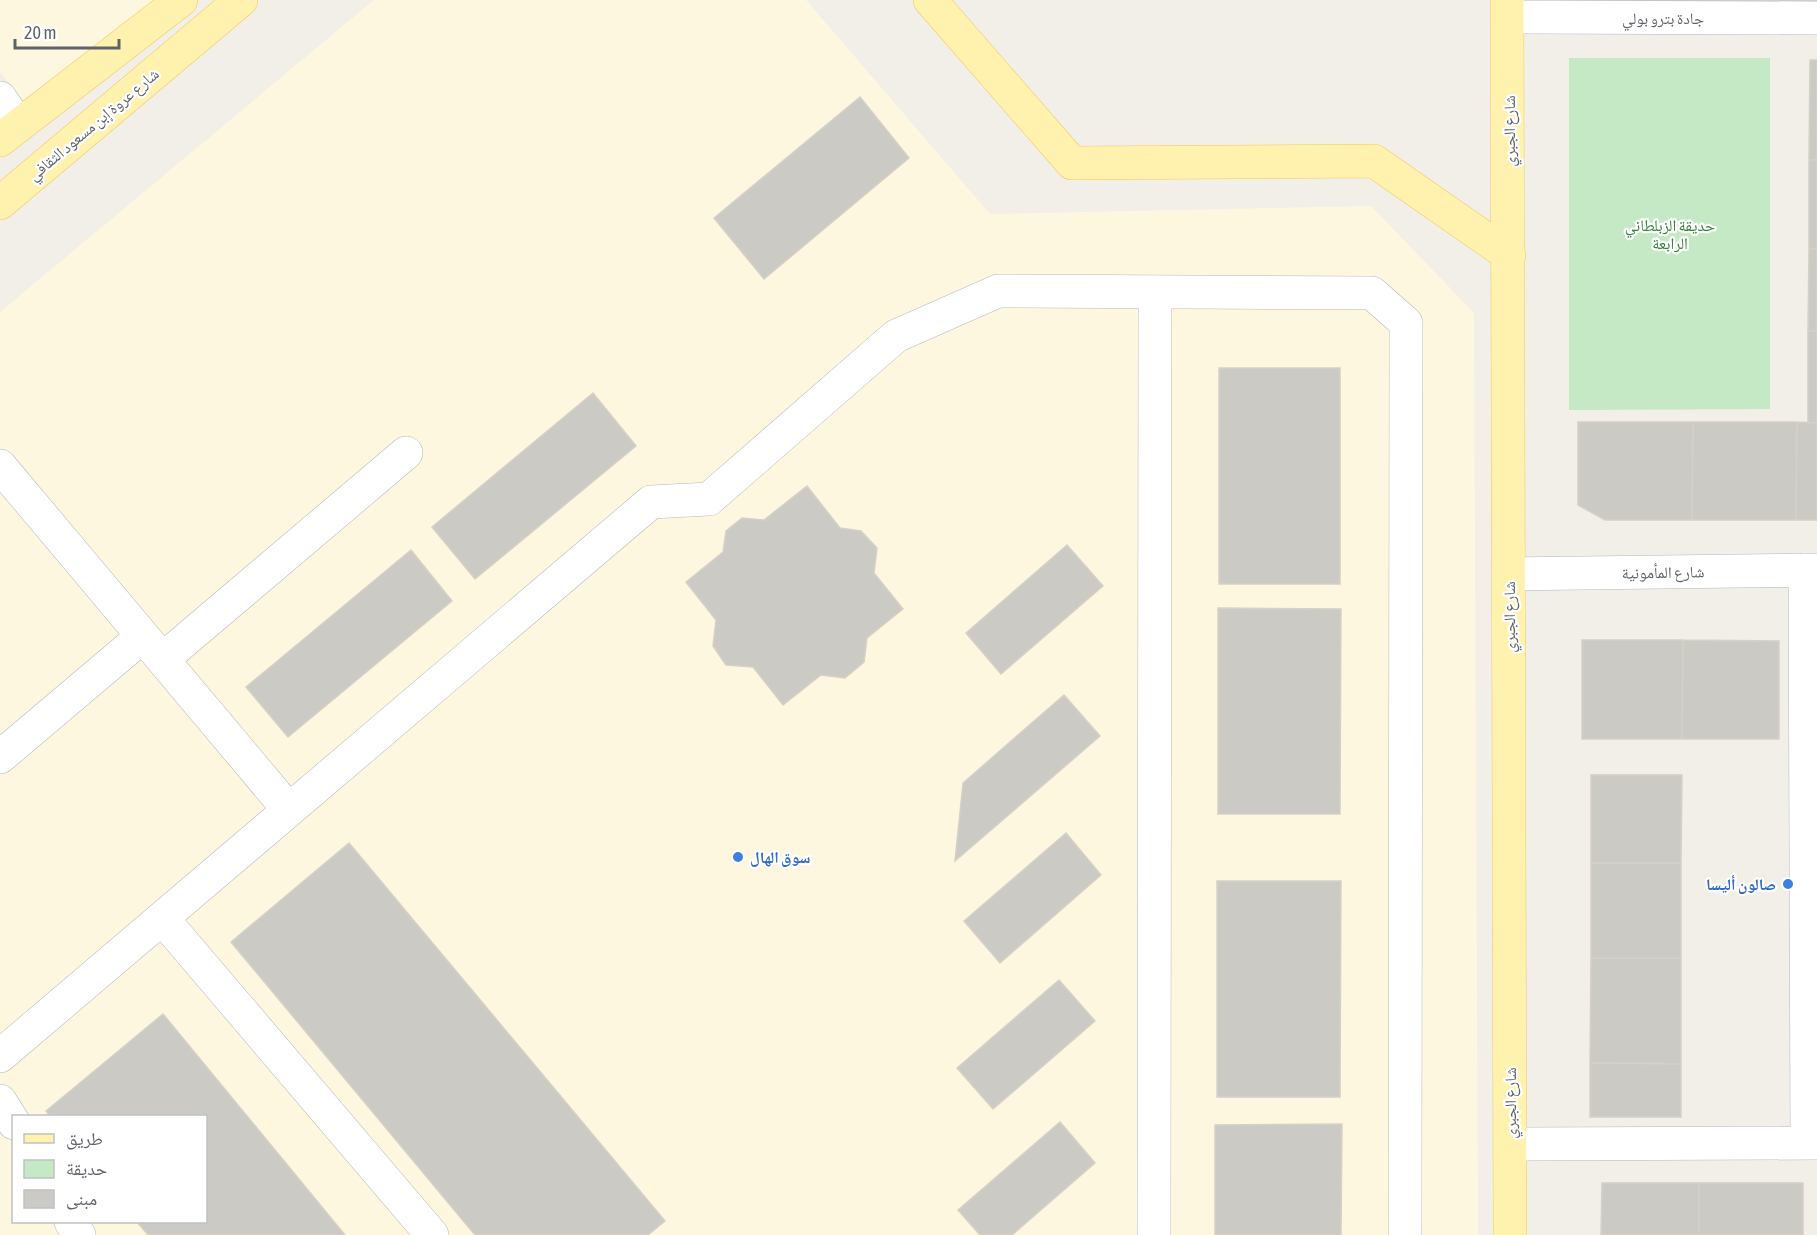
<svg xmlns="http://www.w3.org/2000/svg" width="1817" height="1235" viewBox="0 0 1817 1235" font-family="'Asap Condensed','Noto Naskh Arabic',sans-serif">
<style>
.commercial{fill:#fef7e0;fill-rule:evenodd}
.green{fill:#c5e8c5}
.building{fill:#cccac5;stroke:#d6d1c6;stroke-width:1.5}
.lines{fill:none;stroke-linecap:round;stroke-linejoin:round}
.minor-casing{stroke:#b5b8bc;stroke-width:34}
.major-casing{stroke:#f2c960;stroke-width:34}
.minor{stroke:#fff;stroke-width:33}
.major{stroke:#fff2af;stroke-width:33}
.shop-dot{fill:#3f7fe0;stroke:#fff;stroke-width:2}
.labels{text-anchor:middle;stroke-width:4.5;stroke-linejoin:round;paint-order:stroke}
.street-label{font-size:16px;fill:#5f6368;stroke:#fff}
.park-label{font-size:16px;fill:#348238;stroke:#fff}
.shop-label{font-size:16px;font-weight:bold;fill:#366cbe;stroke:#fff;text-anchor:start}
</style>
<rect width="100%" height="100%" fill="#f1efe8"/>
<path class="commercial" d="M0 0H176L38 117 0 72Z
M374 0H806L990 214 1371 206 1474 313 1478 1235H0V312ZM14 1116H206V1222H14Z"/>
<path class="green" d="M1569 58H1770V409L1569 410Z"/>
<path class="building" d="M1562 0H1817V4L1562 2Z
M1810 60H1817V160H1809Z
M860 97 909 158 764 279 714 218Z
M1809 160H1817V249H1809Z
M1809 249H1817V331H1808Z
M1808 331H1817V423H1808Z
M1219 368H1340V584H1219Z
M593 393 636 446 475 579 432 527Z
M1578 422H1693L1692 520H1605L1578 505Z
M1693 422H1797L1796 520H1692Z
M1797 422 1817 423V520H1796Z
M807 486 840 528 861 531 877 548 874 573 903 609 867 638 864 662 845 678 821 675 783 705 753 667 726 665 713 646 716 620 686 582 723 552 726 531 742 518 764 520Z
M1067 545 1103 586 1001 674 966 633Z
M411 550 452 601 288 737 246 687Z
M1218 608 1341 609 1340 814H1218Z
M1582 640H1683L1682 739H1582Z
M1683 640 1779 641V739H1682Z
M1064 695 1100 736 955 861 963 783Z
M1591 775H1682L1681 863H1591Z
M1066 833 1101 875 1000 963 964 921Z
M349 843 665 1221 648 1235H475L231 942Z
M1591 863H1681V958H1591Z
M1217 881H1341L1340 1097H1217Z
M1591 958H1681V1064L1590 1063Z
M1059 980 1095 1021 993 1109 957 1068Z
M163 1014 345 1235H148L137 1222H206V1116H50L46 1111Z
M1590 1063 1681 1064V1117H1590Z
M1060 1122 1095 1163 1012 1235H980L958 1210Z
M1342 1124 1341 1235H1215V1125Z
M1602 1183H1699V1235H1601Z
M1699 1183H1803V1235H1699Z"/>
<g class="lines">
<g class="minor-casing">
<path id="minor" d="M1508 17 1817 18
M0 98 18 125
M0 466 289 810
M1805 570 1807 1143
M1509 574 1817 570
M163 659 406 453
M0 757 143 636
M162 918 432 1235
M0 1056 651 502 709 499 896 336 998 291 1372 293 1406 323 1405 1235
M0 1101 14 1123
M1510 1144 1817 1143
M71 1222 79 1235
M1154 1235 1155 292"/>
</g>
<g class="major-casing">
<path id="major" d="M930 0 1072 163 1374 161 1509 255
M1507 0 1510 1235
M0 140 181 0
M0 203 241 0"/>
</g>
<use href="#minor" class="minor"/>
<use href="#major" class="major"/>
</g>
<g class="shop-dot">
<circle cx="738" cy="857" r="6"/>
<circle cx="1788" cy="884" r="6"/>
</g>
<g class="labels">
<g class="street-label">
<text x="1663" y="24">جادة بترو بولي</text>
<text transform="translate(93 124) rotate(-40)" y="6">شارع عروة إبن مسعود الثقافي</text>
<text transform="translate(1509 131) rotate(-90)" y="6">شارع الجبري</text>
<text transform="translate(1663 572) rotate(-1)" y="6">شارع المأمونية</text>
<text transform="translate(1509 617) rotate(-90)" y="6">شارع الجبري</text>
<text transform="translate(1510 1103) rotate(-90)" y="6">شارع الجبري</text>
</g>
<g class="park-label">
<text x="1670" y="231">حديقة الزبلطاني<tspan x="1670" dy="18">الرابعة</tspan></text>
</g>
<g class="shop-label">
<text x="750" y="863">سوق الهال</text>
<text x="1776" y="890" text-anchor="end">صالون أليسا</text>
</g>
</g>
<rect x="12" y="1115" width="195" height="108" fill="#ffffff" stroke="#bfc1c3" stroke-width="1.5"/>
<rect x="24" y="1134" width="30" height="9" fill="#fff2af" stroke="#bfc1c3" stroke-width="1.5"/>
<text x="66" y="1145" font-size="18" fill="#5f6368">طريق</text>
<rect x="24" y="1160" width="30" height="18" fill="#c5e8c5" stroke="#bfc1c3" stroke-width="1.5"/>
<text x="66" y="1175" font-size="18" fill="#5f6368">حديقة</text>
<rect x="24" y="1190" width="30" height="18" fill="#cccac5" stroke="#bfc1c3" stroke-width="1.5"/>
<text x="66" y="1205" font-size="18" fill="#5f6368">مبنى</text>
<path d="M15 39v9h104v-9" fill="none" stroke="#5f6368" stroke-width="3"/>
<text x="24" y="39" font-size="18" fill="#5f6368" stroke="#ffffff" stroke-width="4.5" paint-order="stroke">20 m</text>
</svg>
